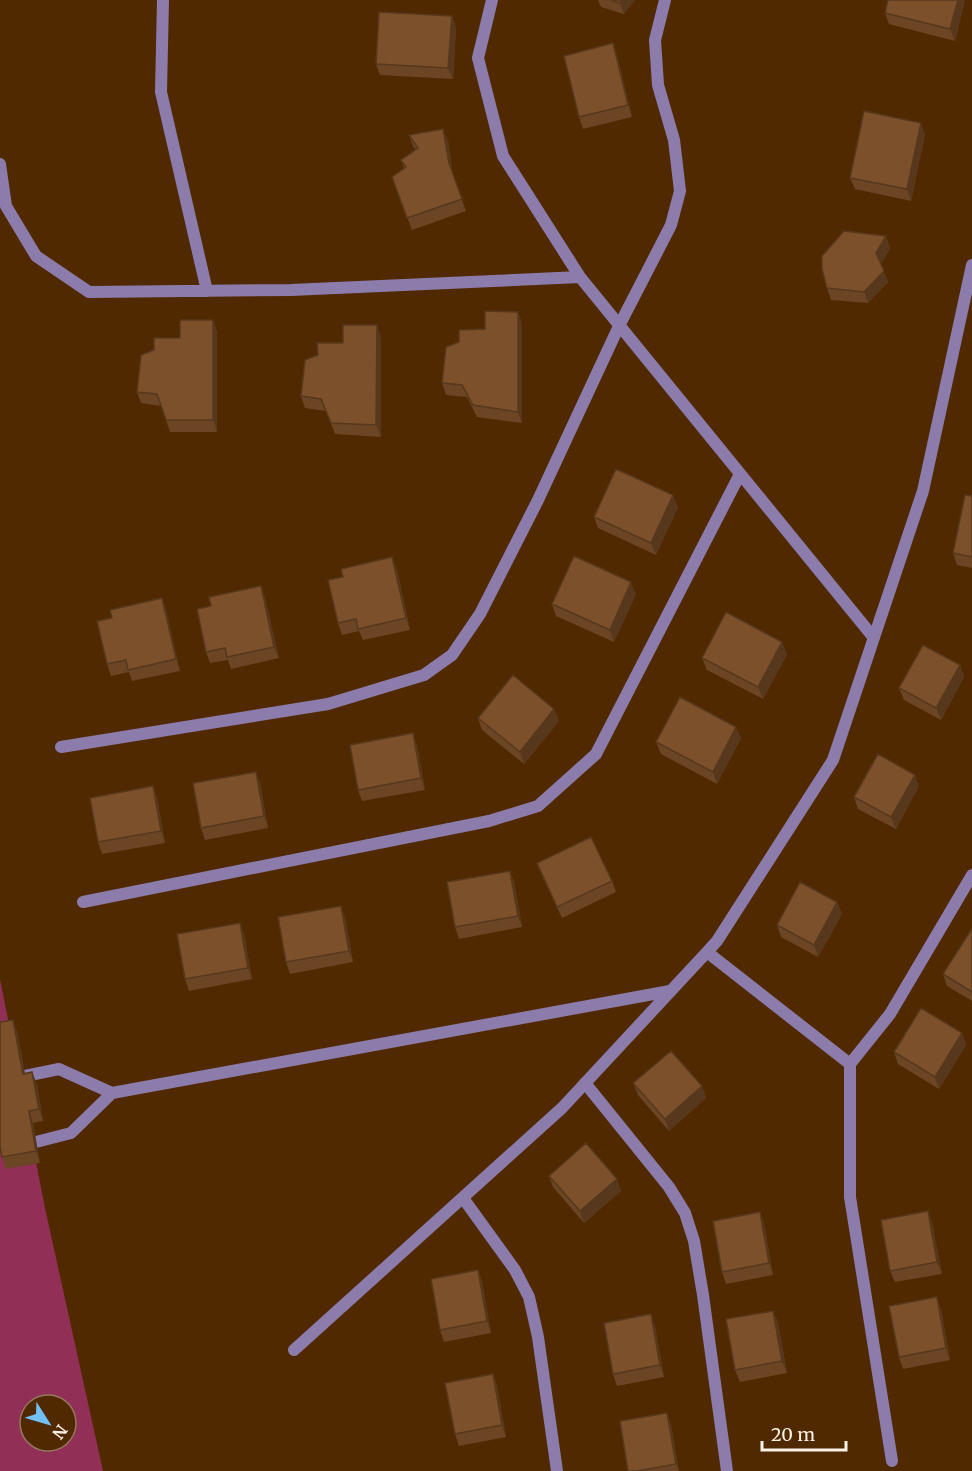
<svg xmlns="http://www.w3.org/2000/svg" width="972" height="1471" viewBox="0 0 972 1471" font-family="Merriweather,serif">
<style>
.green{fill:#912f56;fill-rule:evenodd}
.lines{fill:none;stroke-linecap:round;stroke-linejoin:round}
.street{stroke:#8c7cab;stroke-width:12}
.wall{fill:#6b4524}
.shaded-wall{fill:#57381d}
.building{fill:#7c502a;stroke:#57381d;stroke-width:1.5}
</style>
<rect width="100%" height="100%" fill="#512900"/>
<path class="green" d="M0 979 45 1208 103 1471H0ZM30 1405H66V1441H30Z"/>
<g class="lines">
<path class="street" d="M163 0 161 92 207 291
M492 0 478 58 503 156 580 277 874 638
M0 164 6 206 36 256 89 292 291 290 580 277
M61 747 328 704 424 675 452 655 480 614 538 500 619 326 671 225 680 191 674 140 658 85 655 40 665 0
M83 902 489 821 538 806 596 754 740 474
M707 952 850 1064V1197L892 1461
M850 1064 890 1014 972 875
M25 1076 59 1069 112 1093
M585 1083 669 1187 685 1213 694 1241 703 1295 727 1471
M36 1142 71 1133 112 1093 670 991
M463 1198 515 1270 529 1297 538 1337 557 1471
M294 1350 562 1108 707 952 717 941 833 760 923 491 972 265"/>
</g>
<path class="wall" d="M598 0H635L624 14 601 7Z
M888 0H965L955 41 889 24 885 13Z
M452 16 456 28 453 79 380 75 376 64Z
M617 55 632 117 583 129 579 117Z
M409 135 448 141 453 175 466 211 412 230 392 177 404 168 401 160 416 150 413 146Z
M925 135 911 201 855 189 850 178Z
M886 236 890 248 881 264 888 282 868 303 831 300 827 288Z
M518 312 522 324V423L477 417 467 397 446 395 442 383 459 342Z
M213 320 217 332V432H170L161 406 141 403 137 392 154 350 180 338Z
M381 337V437L335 434 326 411 305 408 301 396 318 355 343 343Z
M972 496V568L957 565 953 553Z
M678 507 656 555 598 528 594 517Z
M397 569 410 630 363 640 359 631 342 635 338 623Z
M636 594 614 642 556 616 552 604Z
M265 598 279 658 231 669 228 660 210 663 206 652Z
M166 610 180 671 132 681 129 672 111 676 107 664Z
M787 654 763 699 707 670 702 658Z
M960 665 964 677 941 720 904 700 899 688Z
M554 709 559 721 524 764 482 730 478 718Z
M741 738 717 784 661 754 656 742Z
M417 745 425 790 362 801 358 790Z
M256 772 260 783 268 828 205 840 201 828Z
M153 786 157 798 165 843 102 854 98 842Z
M919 786 896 829 858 809 854 797Z
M537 863 612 881 616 892 562 918 541 874Z
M510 871 514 882 522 927 459 939 455 927Z
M837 902 842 914 818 957 781 937 777 925Z
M345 918 353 962 290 974 286 962Z
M240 923 244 934 252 979 189 991 185 979Z
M972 931V1001L947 986 943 974Z
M17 1031 25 1074 37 1084 43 1121 33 1123 40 1163 6 1169 2 1157Z
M962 1033 966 1045 939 1089 898 1064 894 1052Z
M633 1083 702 1086 706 1098 669 1131 638 1095Z
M549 1176 621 1191 584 1223 553 1187Z
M928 1211 932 1223 942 1274 895 1282 890 1271Z
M760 1212 764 1224 773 1275 726 1284 722 1272Z
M478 1270 482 1282 491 1333 444 1342 440 1330Z
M941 1309 950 1360 903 1369 899 1357Z
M773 1311 778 1323 787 1373 740 1382 735 1370Z
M655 1326 664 1377 617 1386 613 1374Z
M493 1374 497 1386 506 1437 459 1446 455 1434Z
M667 1413 671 1425 679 1471H628Z"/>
<path class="shaded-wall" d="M622 0H635L624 14 620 3Z
M958 0H965L955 41 950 29Z
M452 16 456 28 453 79 448 68Z
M613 43 617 55 632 117 628 105Z
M921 123 925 135 911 201 907 189Z
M443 129 448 141 453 175 449 163Z
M886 236 890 248 881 265 876 253Z
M884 271 888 282 868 303 864 292Z
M518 312 522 324V423L518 412Z
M213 320 217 332V432L213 420Z
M377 325 381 337V437L376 425Z
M673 495 678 507 656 555 651 543Z
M392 557 397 569 410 630 406 618Z
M631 582 636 594 614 642 610 630Z
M261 586 265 598 279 658 274 647Z
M162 598 166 610 180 671 176 659Z
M782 642 787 654 763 699 758 687Z
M960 665 964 677 941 720 936 708Z
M554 709 559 721 524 764 520 752Z
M736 727 741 738 717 784 713 772Z
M413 733 417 745 425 790 421 778Z
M256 772 260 783 268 828 264 816Z
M915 775 919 786 896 829 891 817Z
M153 786 157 798 165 843 161 831Z
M510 871 514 882 522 927 518 916Z
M837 902 842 914 818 957 814 945Z
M341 906 345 918 353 962 349 951Z
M240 923 244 934 252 979 248 968Z
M13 1020 17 1031 27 1086 23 1074Z
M962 1033 966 1045 939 1089 935 1077Z
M32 1072 37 1084 43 1121 39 1109Z
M702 1086 706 1098 669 1131 665 1119Z
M29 1111 33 1123 40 1163 36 1151Z
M617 1179 621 1191 584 1223 580 1211Z
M928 1211 932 1223 942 1274 937 1262Z
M760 1212 764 1224 773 1275 769 1263Z
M478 1270 482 1282 491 1333 487 1321Z
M937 1297 941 1309 950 1360 946 1348Z
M773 1311 778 1323 787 1373 782 1361Z
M651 1314 655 1326 664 1377 660 1365Z
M493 1374 497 1386 506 1437 502 1425Z
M667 1413 671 1425 679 1471 676 1464Z"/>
<path class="building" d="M611 0H622L620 3Z
M888 0H958L950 29 885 13Z
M379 12 452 16 448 68 376 64Z
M613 43 628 105 579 117 564 56Z
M864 111 921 123 907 189 850 178Z
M443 129 449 163 462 199 407 218 392 177 406 167 401 160 418 148 409 135Z
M844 231 886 236 876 253 884 271 864 292 827 288 822 269V256Z
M485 311 518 312V412L473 405 462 385 442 383 446 347 459 342V330L485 329Z
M180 320H213V420H166L157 394 137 392 141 355 154 350V338H180Z
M343 325H377L376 425 331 423 321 399 301 396 305 360 318 355 317 343H343Z
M616 469 673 495 651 543 594 517Z
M965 495 972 496V557L953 553Z
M574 556 631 582 610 630 552 604Z
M392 557 406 618 358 629 356 619 338 623 328 580 343 577 341 569Z
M261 586 274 647 227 657 225 648 206 652 197 609 211 606 209 597Z
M162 598 176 659 128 670 126 660 107 664 97 621 112 618 110 610Z
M726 612 782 642 758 687 702 658Z
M923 645 960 665 936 708 899 688Z
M513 675 554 709 520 752 478 718Z
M680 697 736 727 713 772 656 742Z
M413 733 421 778 358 790 350 745Z
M878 754 915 775 891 817 854 797Z
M256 772 264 816 201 828 193 783Z
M153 786 161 831 98 842 90 798Z
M591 837 612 881 557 907 537 863Z
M510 871 518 916 455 927 447 882Z
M800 882 837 902 814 945 777 925Z
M341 906 349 951 286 962 278 917Z
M240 923 248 968 185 979 177 934Z
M971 930 972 931V992L943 974Z
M921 1008 962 1033 935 1077 894 1052Z
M13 1020 23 1074 32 1072 39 1109 29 1111 36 1151 2 1157 0 1147V1022Z
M671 1051 702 1086 665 1119 633 1083Z
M586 1143 617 1179 580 1211 549 1176Z
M928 1211 937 1262 890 1271 881 1220Z
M760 1212 769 1263 722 1272 713 1221Z
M478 1270 487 1321 440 1330 431 1279Z
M937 1297 946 1348 899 1357 889 1306Z
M773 1311 782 1361 735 1370 726 1319Z
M651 1314 660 1365 613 1374 604 1323Z
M493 1374 502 1425 455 1434 445 1383Z
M667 1413 676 1464 637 1471H628L620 1421Z"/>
<g transform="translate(48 1423) rotate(127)"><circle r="28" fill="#512900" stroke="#95795d" stroke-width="1.5"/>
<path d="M0-4.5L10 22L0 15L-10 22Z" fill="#72c1f5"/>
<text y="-9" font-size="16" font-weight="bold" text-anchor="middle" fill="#fcf1e9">N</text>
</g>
<path d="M762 1441v9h84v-9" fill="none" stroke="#fcf1e9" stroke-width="3"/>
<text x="771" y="1441" font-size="18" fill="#fcf1e9" stroke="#512900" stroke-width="4.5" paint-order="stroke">20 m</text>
</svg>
